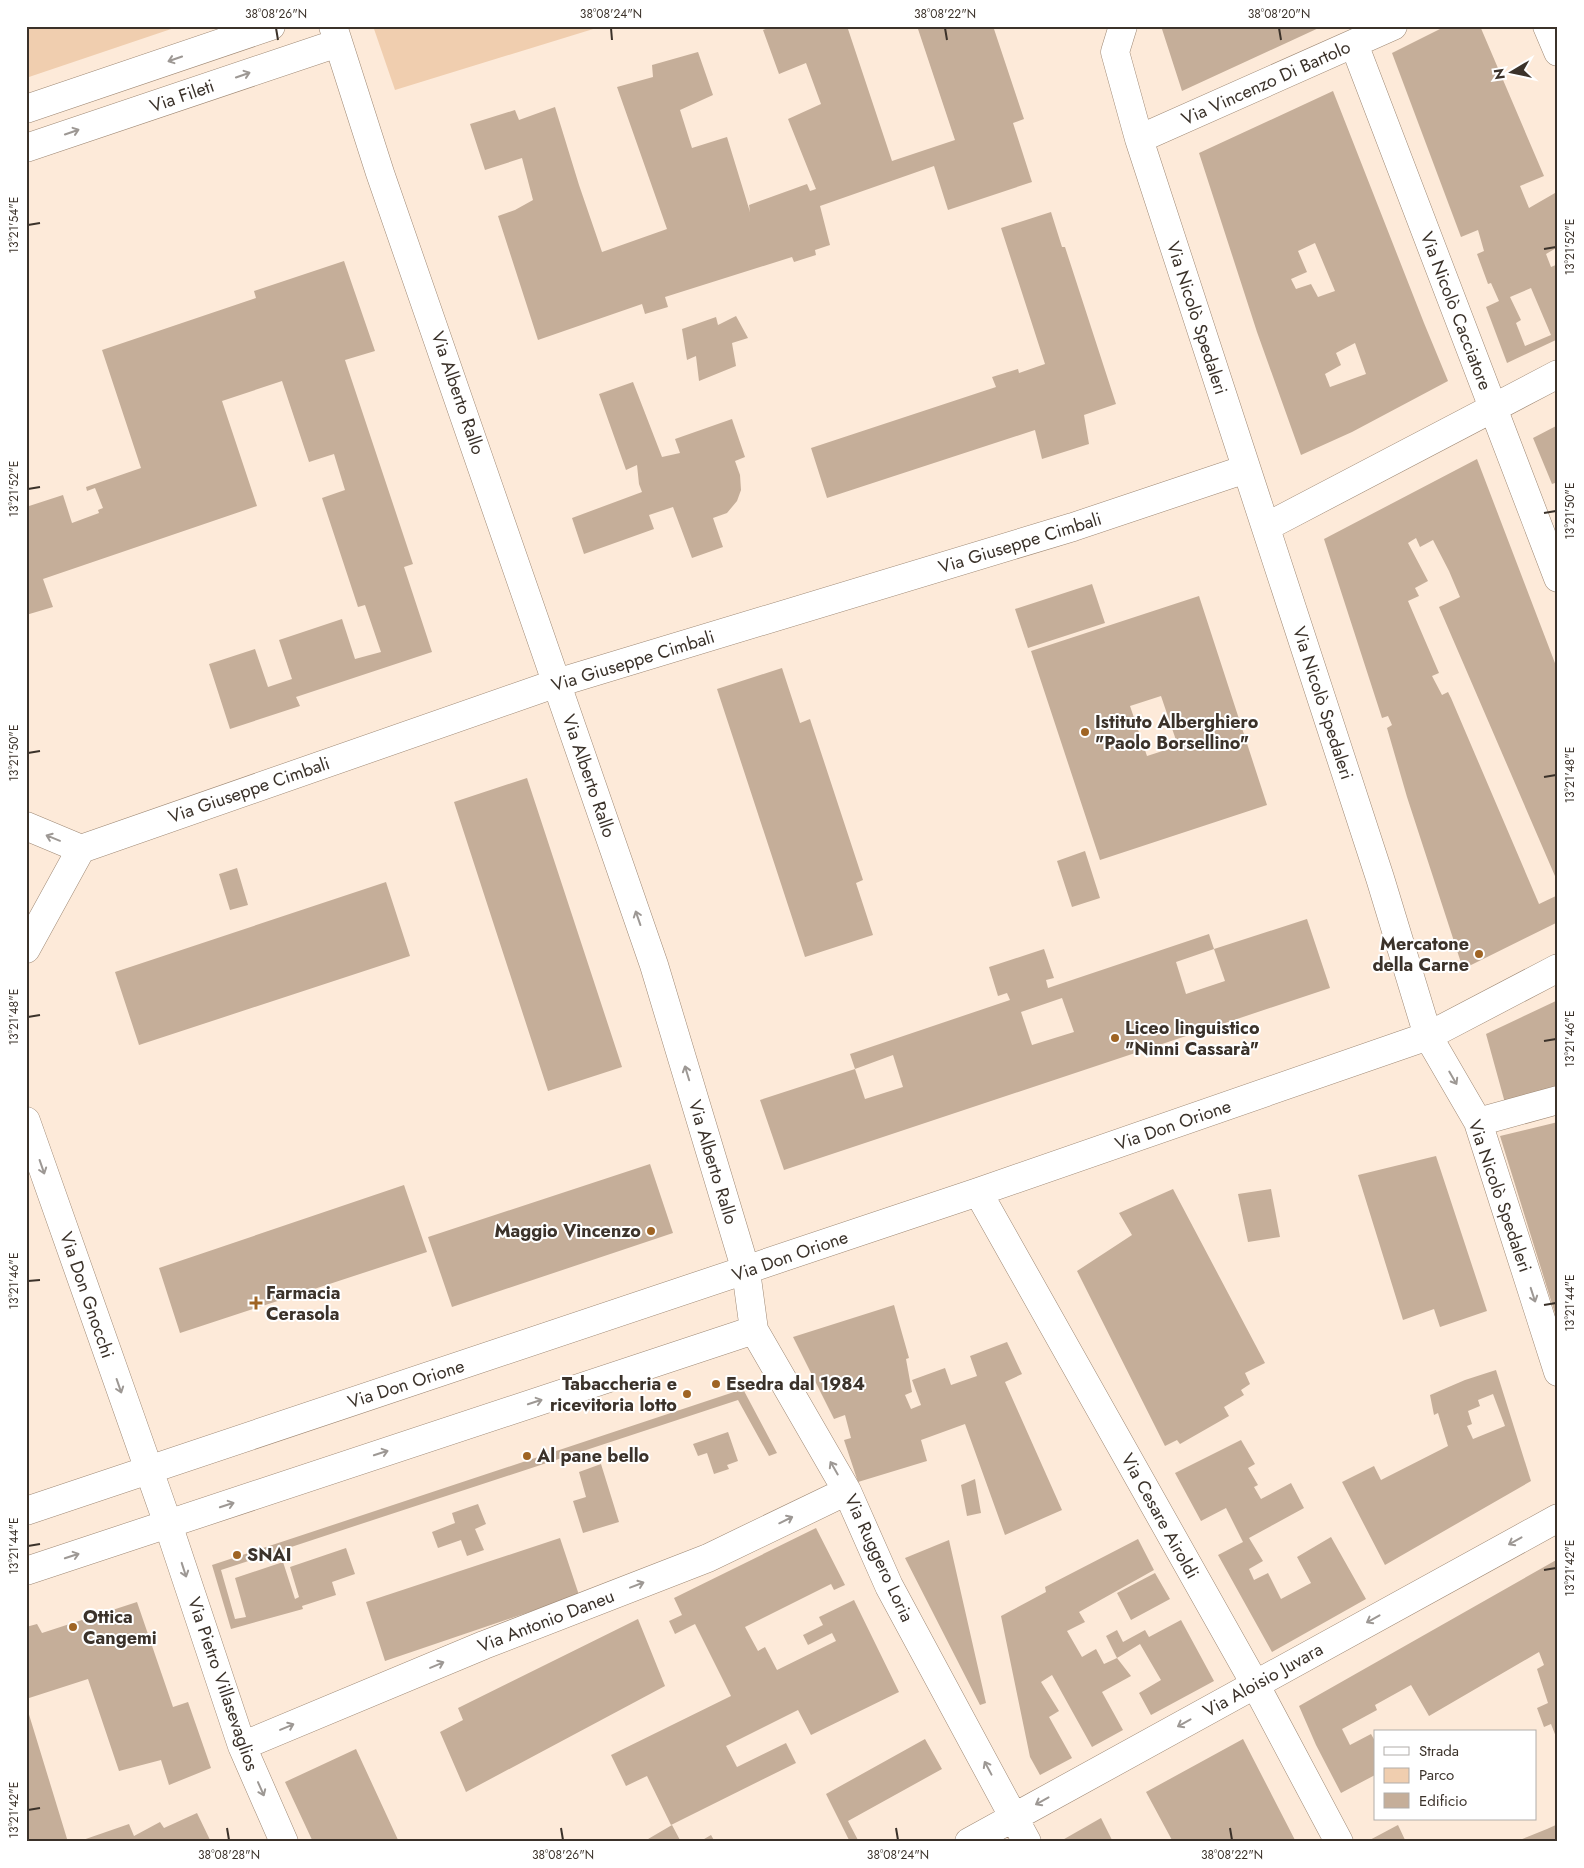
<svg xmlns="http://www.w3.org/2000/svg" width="1584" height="1868" viewBox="0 0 1584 1868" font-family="Jost,sans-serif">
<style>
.green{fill:#f0ceaf}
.building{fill:#c5ae99;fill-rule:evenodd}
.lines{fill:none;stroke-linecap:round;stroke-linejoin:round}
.minor-casing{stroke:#9e8874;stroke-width:29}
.minor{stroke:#fff;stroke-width:28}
.oneway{stroke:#9d9894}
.ticks{fill:none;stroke:#3b322a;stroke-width:2}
.poi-dot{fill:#9f6424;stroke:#fff;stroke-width:2}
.labels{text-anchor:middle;stroke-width:4;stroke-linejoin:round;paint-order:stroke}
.street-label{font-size:18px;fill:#3b322a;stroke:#fff}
.poi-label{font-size:18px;font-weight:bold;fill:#3b322a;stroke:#fff;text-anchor:start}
.neatline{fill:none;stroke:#3b322a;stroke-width:2}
.ticks-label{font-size:12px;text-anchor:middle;fill:#3b322a}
</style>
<rect width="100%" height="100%" fill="#fdead9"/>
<path class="green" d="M26 26H180L26 78Z
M373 26H603L395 90Z"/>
<path class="building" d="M773 26H847L892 161 955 140 917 26H993L1024 119 1013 123 1032 182 948 210 934 166 820 206 830 245 815 250 816 255 794 262 792 257 665 297 668 307 645 314 642 304 538 340 498 216 515 210 533 200 522 158 485 170 470 124 515 110 519 120 555 107 579 185 602 252 667 229 617 87 653 77 652 65 698 52 713 95 680 110 692 148 727 137 750 212 749 205 807 184 810 191 816 189 788 119 821 104 806 63 779 74 763 30Z
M1161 26H1323L1182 91Z
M1446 26H1480L1544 176 1520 186 1529 208 1555 193 1558 201V247L1546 254 1551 267 1558 264V339L1507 363 1486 307 1499 301 1491 283 1488 284 1477 254 1484 251 1478 230 1461 237 1392 53ZM1531 288 1551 335 1525 346 1516 323 1521 320 1510 297Z
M1333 91 1424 323 1448 381 1352 432 1301 455 1257 332 1199 153ZM1315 243 1335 291 1318 297 1311 284 1296 289 1291 279 1307 272 1298 251ZM1355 343 1366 374 1330 387 1325 374 1341 365 1336 353Z
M1051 212 1062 247H1065L1116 404 1084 415 1089 444 1042 459 1035 430 827 498 811 448 996 387 992 377 1018 369 1019 373 1045 364 1001 228Z
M344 261 375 351 345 360 413 564 404 567 432 652 296 697 300 706 230 729 209 664 255 649 268 687 292 679 279 640 342 619 355 659 381 652 365 605 358 607 322 498 345 490 334 454 309 462 282 381 222 401 257 506 43 579 53 607 26 615V507L63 495 72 523 99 513 98 510 103 508 95 488 87 491 86 487 141 468 102 350 256 298 254 291Z
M736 316 748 338 732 343 736 366 699 381 696 356 687 360 682 329 716 317 718 325Z
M633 382 662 457 680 453 675 439 732 419 745 457 735 461 740 475 741 490 737 501 727 513 713 518 723 547 692 558 673 507 649 515 654 529 584 554 572 518 642 492 639 484 637 465 626 470 599 394Z
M1558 425V482L1552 484 1533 438Z
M1477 459 1558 671V883L1439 607 1460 597 1449 571 1433 540 1420 547 1416 538 1408 543 1428 581 1415 588 1419 596 1408 601 1439 673 1432 676 1442 695 1448 692 1451 698 1539 904 1558 895V922L1463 969 1407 797 1387 728 1392 725 1388 716 1382 718 1324 539Z
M1092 584 1105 623 1028 648 1015 609Z
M1199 596 1267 805 1100 860 1031 651ZM1161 696 1178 746 1147 756 1130 706Z
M782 668 800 723 810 719 863 880 856 883 873 935 805 957 717 689Z
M527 778 622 1067 548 1091 454 802Z
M1085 851 1100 898 1072 907 1057 861Z
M237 868 248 905 230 910 219 874Z
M386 882 410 956 139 1045 115 972Z
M1307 919 1330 988 784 1170 760 1100 855 1069 865 1099 903 1087 893 1055 855 1069 850 1054 1010 1000 1007 993 998 996 989 967 1044 949 1054 978 1046 980 1048 988 1209 934 1214 949 1176 962 1186 994 1225 981 1214 949ZM1062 998 1074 1032 1032 1045 1021 1012Z
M1558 1000V1088L1505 1103 1486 1034Z
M1558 1122V1320H1557L1500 1136Z
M1436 1156 1487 1311 1440 1327 1434 1309 1403 1320 1358 1175Z
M650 1164 673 1233 452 1307 428 1237Z
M404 1185 427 1252 180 1333 159 1268Z
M1173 1189 1265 1363 1245 1373 1250 1384 1241 1390 1244 1395 1224 1407 1229 1416 1180 1444 1177 1440 1165 1446 1077 1271 1132 1235 1119 1213Z
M1271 1189 1280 1237 1248 1242 1238 1194Z
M894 1305 909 1358 906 1359 912 1392 905 1395 911 1409 921 1405 912 1380 945 1368 951 1385 977 1376 970 1356 1007 1342 1022 1374 1005 1382 1062 1510 1005 1535 965 1424 921 1440 927 1461 858 1482 844 1440 851 1438 845 1415 834 1419 793 1337Z
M1496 1370 1531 1481 1385 1565 1342 1482 1374 1466 1381 1480 1448 1446 1438 1413 1434 1415 1430 1395 1465 1380ZM1493 1394 1505 1426 1473 1439 1467 1426 1472 1424 1468 1411 1480 1406 1478 1400Z
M743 1389 777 1453 769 1456 738 1400 221 1570 235 1619 246 1617 235 1578 283 1562 295 1599 299 1597 290 1567 346 1548 355 1574 332 1582 336 1595 302 1606 303 1609 231 1629 212 1565Z
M728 1432 738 1461 727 1465 729 1469 714 1474 707 1453 698 1456 693 1444Z
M1241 1440 1255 1464 1248 1468 1258 1485 1254 1487 1261 1499 1291 1483 1304 1508 1249 1538 1263 1561 1249 1569 1254 1580 1268 1573 1281 1599 1311 1583 1297 1557 1331 1537 1366 1599 1272 1652 1218 1555 1243 1542 1226 1508 1201 1521 1175 1473Z
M601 1464 619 1522 583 1533 573 1501 586 1497 579 1472Z
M975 1479 981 1513 967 1516 961 1485Z
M478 1504 486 1524 475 1529 484 1550 467 1556 461 1540 438 1548 432 1532 455 1523 452 1513Z
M816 1528 845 1585 834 1590 831 1584 745 1627 758 1651 765 1647 777 1670 836 1641 832 1633 808 1645 803 1635 823 1625 819 1617 854 1600 899 1692 811 1735 798 1710 726 1746 737 1767 786 1743 796 1763 671 1825 647 1776 626 1786 611 1755 731 1696 695 1624 675 1634 669 1621 682 1615 674 1598Z
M560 1538 579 1595 385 1661 366 1602Z
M1138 1539 1154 1570 1079 1612 1085 1622 1067 1631 1082 1657 1096 1649 1104 1664 1117 1658 1131 1676 1102 1692 1123 1730 1092 1747 1052 1675 1041 1682 1059 1711 1049 1717 1072 1758 1040 1775 1030 1757 1001 1616 1046 1592 1045 1587Z
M949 1540 986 1703 980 1705 905 1558Z
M1558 1559V1742L1551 1724 1544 1727 1537 1708 1548 1703 1537 1669 1544 1665 1539 1652 1429 1716 1411 1685 1375 1705 1377 1710 1342 1729 1350 1745 1371 1734 1375 1741V1775L1341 1793 1316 1745 1299 1706Z
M1155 1573 1170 1599 1131 1620 1117 1593Z
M137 1602 173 1707 188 1702 211 1768 169 1785 161 1760 119 1771 88 1679 26 1699V1627L37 1624 42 1633Z
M638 1619 665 1686 466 1792 440 1732 463 1720 458 1708Z
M1181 1620 1214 1681 1151 1715 1139 1693 1161 1680 1140 1644 1117 1658 1106 1636 1117 1630 1123 1642 1145 1630 1149 1637Z
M26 1708H27L68 1842H26Z
M925 1739 942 1769 848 1821 859 1842H850L826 1794Z
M1243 1739 1296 1842H1173L1146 1792Z
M356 1749 399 1842H313L285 1782Z
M197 1813 211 1842H77L129 1824 134 1836 160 1822 164 1828Z
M1101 1818 1113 1842H1059Z
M1558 1824V1842H1515L1547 1829Z
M672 1825 681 1842H643Z
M1398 1825 1406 1842H1366L1396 1826Z
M711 1835 715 1842H699Z"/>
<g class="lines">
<g class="minor-casing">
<path id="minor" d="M333 26 380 173 654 965 746 1271 754 1330 847 1491 889 1586 1027 1842
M1123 26 1115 52 1139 139 1380 878 1428 1036 1478 1122 1558 1372
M1547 26 1558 52
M1354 44 1558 578
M26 109 271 26
M1139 139 1393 26
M26 148 338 43
M1266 527 1558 374
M26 826 81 849 557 683 1073 527 1246 469
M26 949 81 849
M26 1121 168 1524 242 1746 284 1842
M1478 1122 1558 1100
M978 1192 1255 1684 1339 1842
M26 1511 978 1192 1428 1036 1558 968
M26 1571 754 1330
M242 1746 484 1645 708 1558 847 1491
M969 1842 1558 1518"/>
</g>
<use href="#minor" class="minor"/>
</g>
<defs><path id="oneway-shaft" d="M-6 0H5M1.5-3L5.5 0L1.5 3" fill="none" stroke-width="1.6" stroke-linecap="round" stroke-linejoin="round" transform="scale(1.25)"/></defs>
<g class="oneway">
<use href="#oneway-shaft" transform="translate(175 59) rotate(161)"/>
<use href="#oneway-shaft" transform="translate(243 75) rotate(-19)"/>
<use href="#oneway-shaft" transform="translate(72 132) rotate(-19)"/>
<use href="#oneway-shaft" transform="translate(53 838) rotate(-158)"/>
<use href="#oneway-shaft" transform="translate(638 918) rotate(-109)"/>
<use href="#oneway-shaft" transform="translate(687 1073) rotate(-107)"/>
<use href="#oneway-shaft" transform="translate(1453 1078) rotate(60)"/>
<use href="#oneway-shaft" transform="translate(42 1167) rotate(71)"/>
<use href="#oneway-shaft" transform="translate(1533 1295) rotate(72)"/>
<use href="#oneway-shaft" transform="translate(119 1386) rotate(71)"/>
<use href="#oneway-shaft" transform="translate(535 1402) rotate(-18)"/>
<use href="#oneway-shaft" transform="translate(381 1453) rotate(-18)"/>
<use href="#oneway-shaft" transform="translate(834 1468) rotate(-120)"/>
<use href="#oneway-shaft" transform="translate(227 1505) rotate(-18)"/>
<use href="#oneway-shaft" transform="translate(786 1520) rotate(-26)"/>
<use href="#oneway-shaft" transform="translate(1515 1541) rotate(151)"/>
<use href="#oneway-shaft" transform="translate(72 1556) rotate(-18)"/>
<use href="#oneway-shaft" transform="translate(184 1570) rotate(72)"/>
<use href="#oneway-shaft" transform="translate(637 1585) rotate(-21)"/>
<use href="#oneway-shaft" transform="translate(1373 1619) rotate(151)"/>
<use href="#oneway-shaft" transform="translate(437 1665) rotate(-23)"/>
<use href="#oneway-shaft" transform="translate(1184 1723) rotate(151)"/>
<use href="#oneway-shaft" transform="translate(287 1727) rotate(-23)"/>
<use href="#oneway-shaft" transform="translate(988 1768) rotate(-118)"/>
<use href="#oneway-shaft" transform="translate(261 1789) rotate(66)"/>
<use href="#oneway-shaft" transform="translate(1042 1801) rotate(151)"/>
</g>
<path class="ticks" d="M276 28 278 40M611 28 612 40M945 28 947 40M1279 28 1281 40M28 225 40 223M1544 249 1556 247M28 489 40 487M1544 513 1556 511M28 753 40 751M1544 777 1556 775M28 1017 40 1015M1544 1041 1556 1039M28 1281 40 1280M1544 1305 1556 1303M28 1546 40 1544M1544 1570 1556 1568M28 1810 40 1808M227 1828 229 1840M561 1828 563 1840M896 1828 898 1840M1230 1828 1232 1840"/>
<g class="poi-dot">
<circle cx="1085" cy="732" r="5"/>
<circle cx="1479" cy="954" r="5"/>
<circle cx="1115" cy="1038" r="5"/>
<circle cx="651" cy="1231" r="5"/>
<path d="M253.5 1295.5h5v5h5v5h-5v5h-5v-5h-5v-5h5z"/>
<circle cx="716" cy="1384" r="5"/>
<circle cx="687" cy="1394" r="5"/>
<circle cx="527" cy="1456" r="5"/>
<circle cx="237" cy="1555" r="5"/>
<circle cx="73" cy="1627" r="5"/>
</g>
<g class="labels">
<g class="street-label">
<text transform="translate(1266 83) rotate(-24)" y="6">Via Vincenzo Di Bartolo</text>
<text transform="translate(182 96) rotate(-19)" y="6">Via Fileti</text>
<text transform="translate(1456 311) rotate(69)" y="6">Via Nicolò Cacciatore</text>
<text transform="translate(1197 318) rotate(72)" y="6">Via Nicolò Spedaleri</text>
<text transform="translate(458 393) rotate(71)" y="6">Via Alberto Rallo</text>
<text transform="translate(1020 543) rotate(-17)" y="6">Via Giuseppe Cimbali</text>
<text transform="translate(633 661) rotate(-17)" y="6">Via Giuseppe Cimbali</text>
<text transform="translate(1323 703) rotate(72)" y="6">Via Nicolò Spedaleri</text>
<text transform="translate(589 776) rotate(71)" y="6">Via Alberto Rallo</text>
<text transform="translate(249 790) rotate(-19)" y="6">Via Giuseppe Cimbali</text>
<text transform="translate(1173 1125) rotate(-19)" y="6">Via Don Orione</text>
<text transform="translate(713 1162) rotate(73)" y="6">Via Alberto Rallo</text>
<text transform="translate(1500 1196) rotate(71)" y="6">Via Nicolò Spedaleri</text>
<text transform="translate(790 1256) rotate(-19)" y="6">Via Don Orione</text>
<text transform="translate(87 1295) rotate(71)" y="6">Via Don Gnocchi</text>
<text transform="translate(406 1384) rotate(-18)" y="6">Via Don Orione</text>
<text transform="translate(1160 1516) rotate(61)" y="6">Via Cesare Airoldi</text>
<text transform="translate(879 1558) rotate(65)" y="6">Via Ruggero Loria</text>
<text transform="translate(546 1621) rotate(-21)" y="6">Via Antonio Daneu</text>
<text transform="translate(1263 1680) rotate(-29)" y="6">Via Aloisio Juvara</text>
<text transform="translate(223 1684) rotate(71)" y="6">Via Pietro Villasevaglios</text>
</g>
<g class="poi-label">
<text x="1095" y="728">Istituto Alberghiero<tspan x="1095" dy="21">"Paolo Borsellino"</tspan></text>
<text x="1469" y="950" text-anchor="end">Mercatone<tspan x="1469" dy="21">della Carne</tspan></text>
<text x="1125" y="1034">Liceo linguistico<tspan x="1125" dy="21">"Ninni Cassarà"</tspan></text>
<text x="641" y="1237" text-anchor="end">Maggio Vincenzo</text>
<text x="266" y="1299">Farmacia<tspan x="266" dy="21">Cerasola</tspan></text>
<text x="677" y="1390" text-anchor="end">Tabaccheria e<tspan x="677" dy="21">ricevitoria lotto</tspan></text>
<text x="726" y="1390">Esedra dal 1984</text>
<text x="537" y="1462">Al pane bello</text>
<text x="247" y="1561">SNAI</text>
<text x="83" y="1623">Ottica<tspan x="83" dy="21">Cangemi</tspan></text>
</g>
</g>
<rect width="1584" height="1868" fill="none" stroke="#ffffff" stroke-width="55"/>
<rect x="1374" y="1730" width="162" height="90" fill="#ffffff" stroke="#b1adaa"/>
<rect x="1384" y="1747" width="25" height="8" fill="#ffffff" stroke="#b1adaa"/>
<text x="1419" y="1756" font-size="15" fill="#3b322a">Strada</text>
<rect x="1384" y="1768" width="25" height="15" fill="#f0ceaf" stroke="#b1adaa"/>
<text x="1419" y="1780" font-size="15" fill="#3b322a">Parco</text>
<rect x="1384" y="1793" width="25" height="15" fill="#c5ae99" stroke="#b1adaa"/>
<text x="1419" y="1806" font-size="15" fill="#3b322a">Edificio</text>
<g transform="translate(1512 72) rotate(261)" stroke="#ffffff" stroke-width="4" paint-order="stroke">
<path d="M0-4L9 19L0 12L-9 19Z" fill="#3b322a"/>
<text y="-8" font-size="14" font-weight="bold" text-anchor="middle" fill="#3b322a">N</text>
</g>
<rect x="28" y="28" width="1528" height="1812" class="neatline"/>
<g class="ticks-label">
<text x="276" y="18">38°08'26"N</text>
<text x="611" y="18">38°08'24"N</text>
<text x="945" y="18">38°08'22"N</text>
<text x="1279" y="18">38°08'20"N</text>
<text transform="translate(14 225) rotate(-90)" y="4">13°21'54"E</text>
<text transform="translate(1570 247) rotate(-90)" y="4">13°21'52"E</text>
<text transform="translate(14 489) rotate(-90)" y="4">13°21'52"E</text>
<text transform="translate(1570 511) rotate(-90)" y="4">13°21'50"E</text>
<text transform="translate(14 753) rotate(-90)" y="4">13°21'50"E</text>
<text transform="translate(1570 775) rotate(-90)" y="4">13°21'48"E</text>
<text transform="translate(14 1017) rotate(-90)" y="4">13°21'48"E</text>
<text transform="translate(1570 1039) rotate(-90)" y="4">13°21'46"E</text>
<text transform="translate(14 1281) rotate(-90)" y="4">13°21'46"E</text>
<text transform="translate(1570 1303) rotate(-90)" y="4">13°21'44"E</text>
<text transform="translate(14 1546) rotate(-90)" y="4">13°21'44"E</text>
<text transform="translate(1570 1568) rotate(-90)" y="4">13°21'42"E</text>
<text transform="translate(14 1810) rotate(-90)" y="4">13°21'42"E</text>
<text x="229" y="1859">38°08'28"N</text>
<text x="563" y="1859">38°08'26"N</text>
<text x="898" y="1859">38°08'24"N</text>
<text x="1232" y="1859">38°08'22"N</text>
</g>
</svg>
